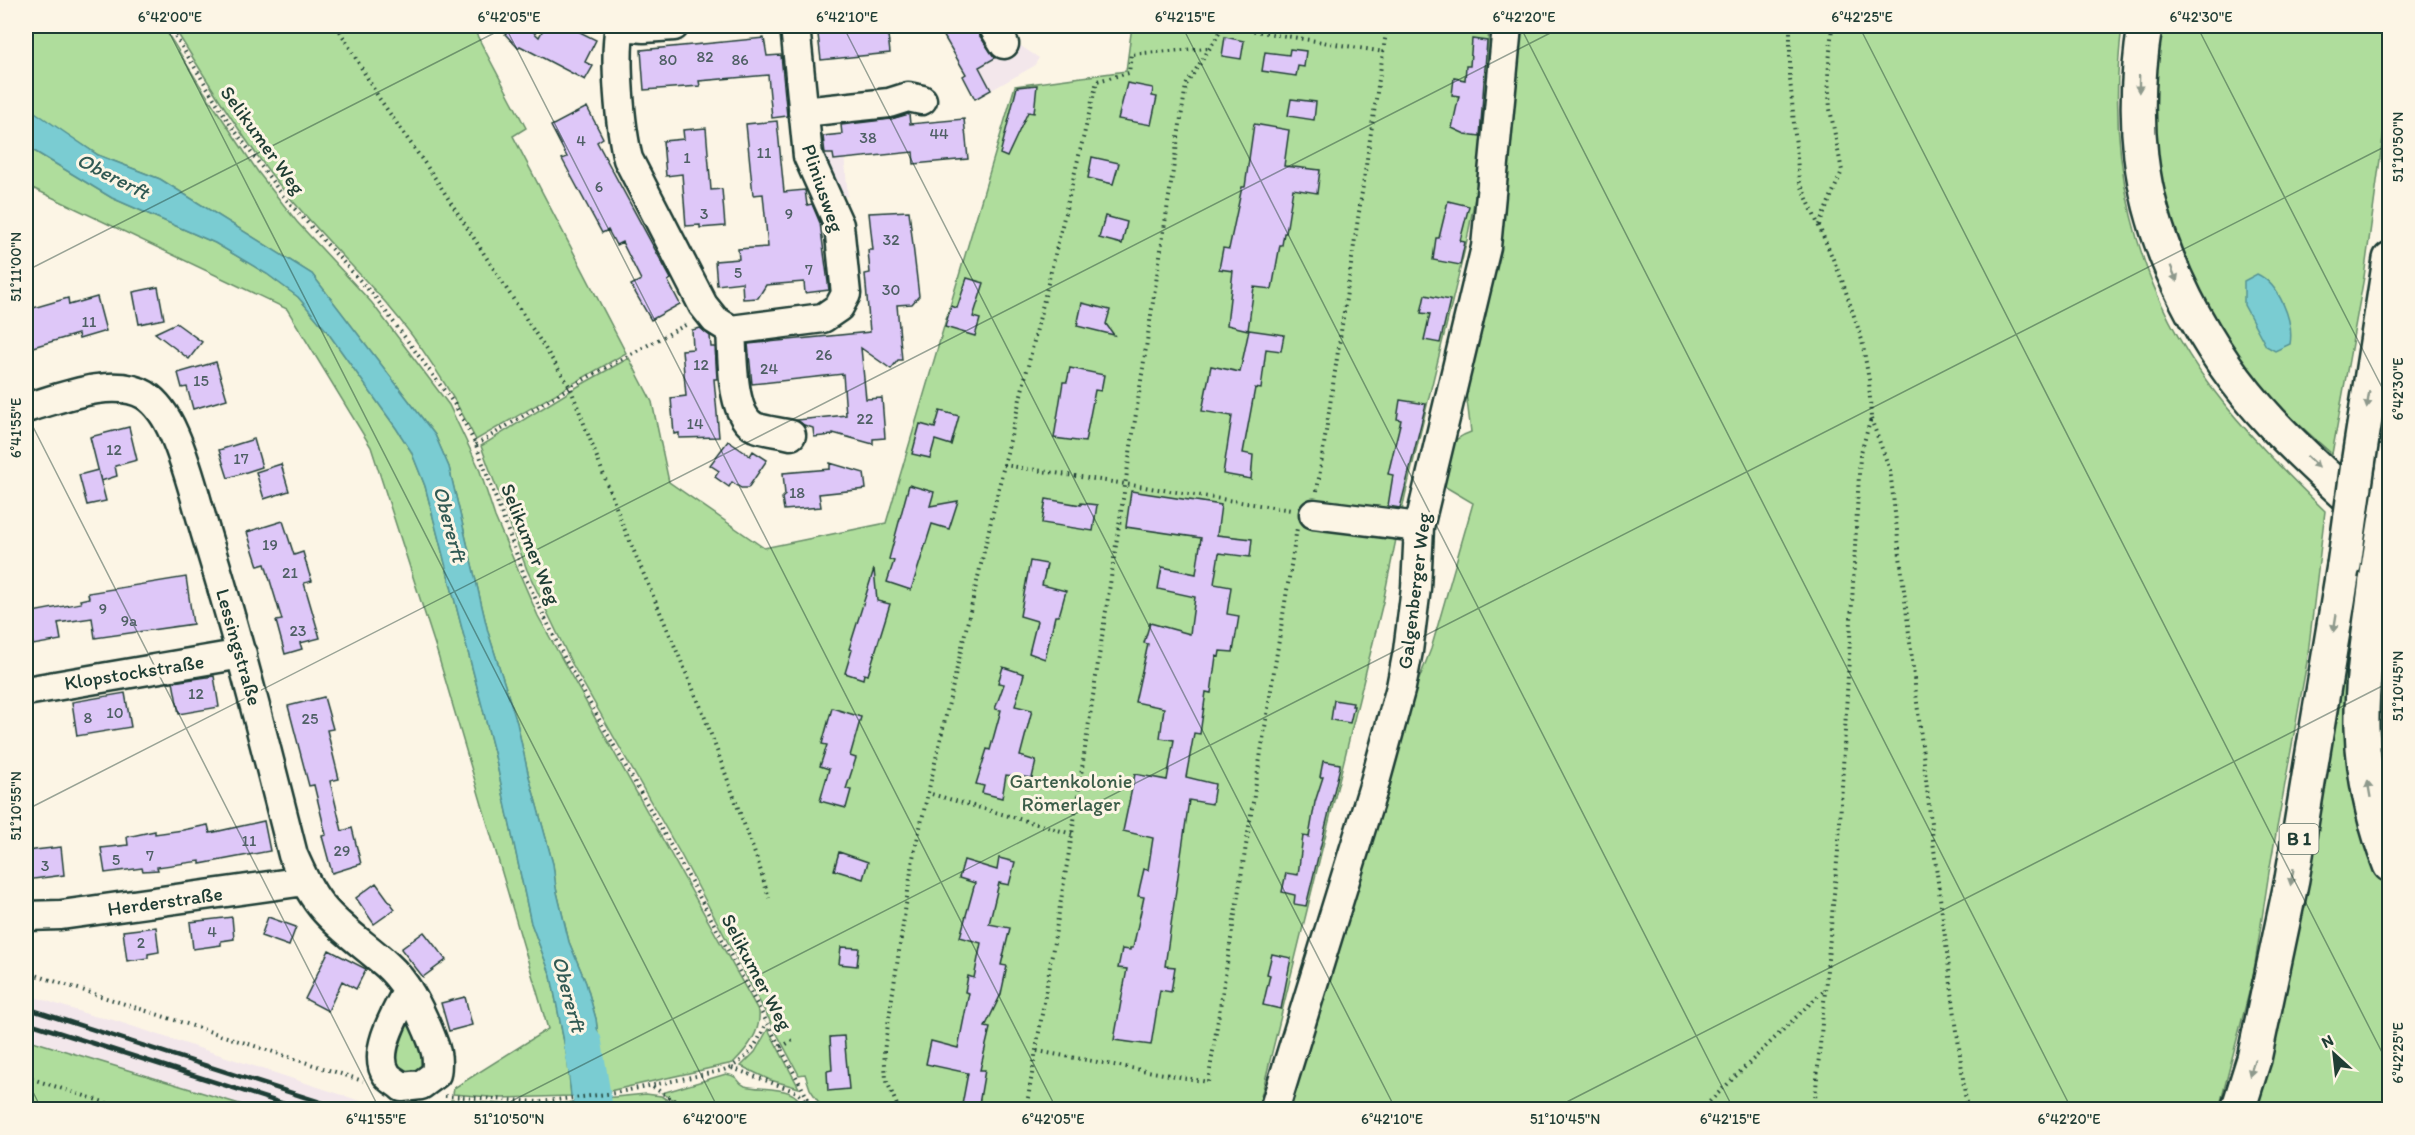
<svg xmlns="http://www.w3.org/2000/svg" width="2415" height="1135" viewBox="0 0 2415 1135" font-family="Itim,sans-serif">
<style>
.built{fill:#f3e7eb}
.green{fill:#afdd9c;stroke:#678d68;stroke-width:1.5}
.water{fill:#7accd2;stroke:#569393;stroke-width:1.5}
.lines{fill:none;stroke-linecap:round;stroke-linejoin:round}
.river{stroke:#7accd2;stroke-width:38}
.building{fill:#dec7f8;stroke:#1f3d34;stroke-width:1.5}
.minor-casing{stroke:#1f3d34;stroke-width:33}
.highway-casing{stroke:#1f3d34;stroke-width:38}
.path{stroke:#1f3d34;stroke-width:4;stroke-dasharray:1.5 4.5;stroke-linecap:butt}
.minor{stroke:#fcf5e5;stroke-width:28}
.highway{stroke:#fcf5e5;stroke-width:33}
.rail{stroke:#1f3d34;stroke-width:4.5}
.highway-bridge-casing{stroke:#1f3d34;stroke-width:38;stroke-linecap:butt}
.highway-bridge{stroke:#fcf5e5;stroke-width:33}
.oneway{fill:#8e998c}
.ticks{fill:none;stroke:#1f3d34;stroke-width:1.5;stroke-opacity:0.45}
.labels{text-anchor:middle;stroke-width:6;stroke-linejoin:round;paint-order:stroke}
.number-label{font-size:16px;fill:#4f6065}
.shield{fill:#fcf5e5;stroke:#617469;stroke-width:1.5}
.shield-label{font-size:18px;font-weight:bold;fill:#1f3d34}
.street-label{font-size:20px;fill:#1f3d34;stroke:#fcf5e5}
.park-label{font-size:20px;fill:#3c5d49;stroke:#fcf5e5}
.water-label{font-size:21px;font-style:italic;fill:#315a54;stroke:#fcf5e5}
.neatline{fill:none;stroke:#1f3d34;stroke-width:2}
.ticks-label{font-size:15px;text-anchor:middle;fill:#1f3d34}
</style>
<rect width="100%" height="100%" fill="#fcf5e5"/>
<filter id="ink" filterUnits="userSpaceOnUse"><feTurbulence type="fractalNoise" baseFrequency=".0167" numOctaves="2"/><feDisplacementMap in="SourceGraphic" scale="12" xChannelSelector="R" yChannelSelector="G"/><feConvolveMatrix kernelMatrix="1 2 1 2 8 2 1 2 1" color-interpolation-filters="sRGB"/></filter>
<g filter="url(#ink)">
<path class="built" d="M1007 37 1039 58 1034 66 976 99 963 76 1001 54Z
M842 134 848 196 839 197 816 155 825 154 823 136Z
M26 994 93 1016 110 1019 385 1109H256L26 1039Z"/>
<path class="green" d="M26 26H163L199 84 258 172 297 222 372 303 449 405 479 468 495 517 538 616 759 1012C761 1032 747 1049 733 1063L605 1092 596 1019 586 983 569 942 556 888 553 864 528 773 517 723 488 632 449 467 435 435 312 274 160 179 98 155 28 110 26 106Z
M173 26H472L526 128 513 136 626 353 476 440C452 392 422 345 386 303 353 266 317 230 285 192 243 140 208 82 173 26Z
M1132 26H1489L1484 117 1476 192 1467 240 1405 496 1383 602 1258 1109H823L810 1089 805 1074 799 1075 680 853 571 662 527 570 481 446 577 387 629 358 652 402 669 482 764 548 886 523 1015 86 1126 71Z
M1513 26H2122C2106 155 2132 281 2211 387 2245 432 2285 472 2325 511L2307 662 2269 872 2253 977 2219 1109 1285 1110 1414 692 1431 649 1473 503 1444 486C1446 460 1443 441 1471 432L1465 385Z
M2154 26H2389V93L2364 277 2332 454 2296 422 2286 417 2205 318 2155 174Z
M26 146 112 198 215 243 267 274 298 297 326 330 396 428 411 451 425 486 495 756 531 923 551 976 568 1062 571 1096 502 1098 453 1094 454 1088 548 1029 435 645 371 447 287 309 26 185Z
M2359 573 2362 574 2379 871 2389 897V1109L2252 1110Z
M2389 655 2390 786H2389C2383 742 2383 700 2389 655Z
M414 1013 433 1059 420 1080 393 1073 394 1034Z
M768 1029 799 1088 770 1080 741 1066 755 1052Z
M26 1039 256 1109H26Z
M726 1074C742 1077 735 1082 745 1086 761 1091 801 1084 801 1109H688L662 1093Z
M646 1094 661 1096 682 1109H607L605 1098Z
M451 1100 539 1107 572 1102 573 1109 449 1110Z"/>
<path class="water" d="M26 106 98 155 160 179 312 274 435 435 449 467 488 632 517 723 528 773 553 864 556 888 569 942 586 983 596 1019 605 1092 571 1096 568 1062 551 976 531 923 495 756 425 486 411 451 396 428 326 330 298 297 267 274 215 243 112 198 26 146Z
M2257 274C2279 284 2294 321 2290 344L2275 351 2266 346 2244 305V281Z
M605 1098 607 1109H573L572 1102Z"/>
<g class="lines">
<path class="river" d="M583 1043 594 1110"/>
</g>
<path class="building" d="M514 26H527L539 37 545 26H568L596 40 585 62 593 66 585 80 520 46 518 48 505 34Z
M817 26H887L890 53 821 60Z
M938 26H977L979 35 995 58 979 67 991 90 975 99 963 76 966 74Z
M1225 37 1244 41 1241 59 1222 56Z
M764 38 767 56 781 55 787 116 772 118 768 75 699 81 700 86 644 90 641 50Z
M1472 39 1487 41 1480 136 1465 134 1452 128 1459 96 1452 95 1454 78 1465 80 1466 66H1470Z
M1290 49 1306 51 1304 67 1298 66 1296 76 1262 71 1265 52 1289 55Z
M1127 83 1153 88 1152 96 1157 97 1151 125 1118 119Z
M1037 85 1034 113 1028 112 1007 157 1000 154 1017 87Z
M1291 99 1316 102 1314 120 1288 116Z
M587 107 603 138 597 142 671 279 668 281 680 304 651 320 631 285 641 280 622 242 616 245 608 230 602 233 562 159 567 157 551 126Z
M909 114 910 124 964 119 968 159 914 164 913 152 834 160 833 154H825L823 136 842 134 841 125 891 119Z
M777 121 784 192 805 190 807 205 812 204 820 223 829 290 805 293 804 282 766 285 758 298 743 299 742 282 717 285 715 261 739 259 738 249 768 247 763 194 753 195 746 124Z
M1254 124 1289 130 1284 166 1320 170 1317 193 1293 189 1286 233H1284L1282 245H1280L1272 289 1254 287 1248 330 1227 325 1233 271 1219 269 1223 248 1229 249 1242 187H1245Z
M706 128 711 190 722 189 725 226 700 228V225L686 226 682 174 666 176 663 141 684 139 683 130Z
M1092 157 1119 163 1113 184 1088 178Z
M1448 201 1469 206 1460 241 1465 242 1460 265 1433 260 1436 238H1439Z
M909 211 919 296 912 304 897 305 902 360H898L891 369 861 348 866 399 882 398 885 438 873 439V444L833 433V435L814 437 813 428 804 425 797 420 846 415 843 374 752 384 748 344 870 332 865 274 870 273 868 250H873L869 213Z
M1105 216 1127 222 1122 244 1099 238Z
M967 278 984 283 973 317 980 319 975 336 945 327 951 306 957 308Z
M158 287 164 319 139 324 133 292Z
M1425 295 1450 300 1440 343 1424 340 1430 314 1421 313Z
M97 297 106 331 79 339 78 334 26 349V310L68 298 69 305Z
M1082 303 1110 310 1106 324 1114 335 1077 326Z
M176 323 202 342 189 359 155 333Z
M700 328 710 336 711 347H715L717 379H714L719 437 679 438V433L674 434 671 398 686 396 682 350 693 349 692 330Z
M1249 330 1284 335 1281 351 1266 349 1261 389 1255 388 1243 453 1253 455 1251 479 1223 474 1232 416 1202 411 1211 366 1240 372Z
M216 362 227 399 193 409 187 387 182 388 178 373Z
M1070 368 1104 375 1101 391 1095 390 1085 442 1054 438 1063 382H1067Z
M1400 400 1426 404 1400 508 1388 506 1393 475 1388 474 1401 420 1397 419Z
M940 411 959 416 951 445 935 440 930 458 912 454 920 424 935 428Z
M129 427 137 460 115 466 117 476 101 481 90 437Z
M254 439 262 467 228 478 219 450Z
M728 441 750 456 753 451 767 460 748 488H741L732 482 729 487 715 477 719 471 710 465Z
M830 463 864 473 866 489 819 494 821 507 784 510 782 498 785 495 783 473 830 469Z
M281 464 289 491 264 499 256 472Z
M98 470 106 501 87 505 79 475Z
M909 485 934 492 930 506 958 501 949 529 932 524 911 590 887 582 894 561 889 559Z
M1131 491 1221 505 1217 535 1252 539 1250 557 1219 553 1214 584 1231 587 1227 614 1239 616 1233 652 1220 651 1219 657 1216 656 1211 693 1206 692 1200 734 1194 733 1186 777 1215 784 1212 804 1189 800 1165 966 1175 967 1171 992 1160 990 1151 1045 1114 1040 1127 969 1118 968 1122 949 1130 950V948H1133L1144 897 1138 896 1140 886 1144 869 1148 870 1153 838 1123 831 1135 774 1167 780 1174 740 1160 738 1164 708 1135 702 1148 644 1144 643 1150 623 1190 634 1195 597 1158 589 1162 567 1196 574 1201 538 1126 527Z
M1046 499 1081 505V503L1097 505 1093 531 1042 523Z
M283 521 294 555 303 552 309 573 312 581 304 583 320 638 300 643 302 649 285 654 276 621 282 620 265 564 258 566 247 532Z
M1030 561 1047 564 1042 585 1066 591 1059 616H1055L1045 659 1029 653 1037 621 1020 616Z
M874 569 877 601 890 604 868 675 864 674 863 679 845 673 852 650 849 649Z
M186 577 193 624 95 638 92 618 58 623 61 640 33 645 27 613 81 603 80 600 89 598 88 593Z
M1003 667 1024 674 1015 706 1032 710 1020 756 1036 761 1032 778 1006 775 1002 798 982 793 984 786 976 784 987 749 990 750 1001 710 995 709 1004 684 998 683Z
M214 676 219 707 179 714 173 682Z
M125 693 131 727 77 736 72 702Z
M324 697 333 729 327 730 339 779 330 781 342 831 352 828 361 864 332 873 322 836 326 835 314 785 309 786 288 706Z
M1334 700 1353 703 1352 706H1354L1350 723 1331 720Z
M832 708 861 717 850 756 856 758 846 789 851 790 846 808 820 801 829 769 820 766 827 745 822 744Z
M1323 761 1340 764V767L1306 906 1294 904 1295 895 1282 892 1286 873 1298 875 1303 836 1309 837 1315 802 1323 777H1320Z
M264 821 270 851 200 864V861L157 867 158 870 143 871 142 868 105 873 101 848 128 845 127 837 155 831V834L183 830 208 825 210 833Z
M61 847 64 875 26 880V851Z
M839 852 868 862 863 879 834 870Z
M999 858 1015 862 1009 885 999 883 989 924 1010 928 1001 965 1007 966 1001 994 985 1027 990 1028 980 1070H985L978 1110H961L968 1073 926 1064 931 1041 958 1048 969 993 965 992 968 976 974 978 981 943 960 937 975 883 959 878 964 860 997 870Z
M376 883 395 909 374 924 356 898Z
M232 917 234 939 221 941V945L193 949 190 922Z
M268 917 296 927 289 946 261 936Z
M156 927 159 952 148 954V958L127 961 123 931Z
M424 932 446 960 423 977 401 949Z
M841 947 859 948 857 966 839 964Z
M329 950 366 969 356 989 342 981 328 1011 305 999Z
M1272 954 1291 958 1281 1009 1263 1005 1270 975 1267 974Z
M465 997 472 1025 449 1031 441 1003Z
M844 1036 849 1089 828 1091 827 1071 832 1070 830 1037Z"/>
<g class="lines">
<g class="minor-casing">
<path id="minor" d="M620 26C614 57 620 127 628 159L703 305 715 320 731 330 823 318 839 307 846 294 839 225 808 156 795 26
M622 26 644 28 674 26
M993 26 1004 44
M803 112 889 103 908 97 922 100
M731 330C733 354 730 415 755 427 765 431 780 432 791 435
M26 408C58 399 113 376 145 395 159 404 168 420 174 434 190 470 198 510 210 547 241 649 267 752 293 855 301 873 309 891 322 907 341 930 365 945 387 965 406 982 418 1006 428 1030 435 1047 439 1056 436 1074L421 1085 402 1087C398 1083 391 1080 387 1075 371 1053 397 1011 408 990
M1314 514 1419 527
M26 691 242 654
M26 916 61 915 305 881
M1274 1110 1373 789 1401 687 1408 651 1416 588 1419 527 1486 247 1507 26"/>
</g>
<g class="highway-casing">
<path id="highway" d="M2145 26C2138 69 2136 113 2141 157 2152 252 2206 353 2271 422 2309 462 2350 498 2390 535
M2358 464 2390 259
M2376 581C2370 629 2361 678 2362 727 2363 774 2373 821 2390 865
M2238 1110 2254 1059 2292 879 2344 565"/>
</g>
<path class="path" d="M169 26 230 124 283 196 375 297 455 405 476 445 525 577 566 661 693 885 814 1110
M337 26 379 98 435 178 570 387 624 528 702 710 758 862 769 898
M1224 26 1384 52
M1790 26V79L1799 180 1842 280 1862 340 1869 380 1871 418 1860 456 1839 840 1814 1110
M1819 225 1842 171 1830 109 1828 77 1832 26
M1871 419 1890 470 1936 866 1967 1110
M476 445 570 387 689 323
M1004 465 1097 81 1129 73 1131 54 1209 48
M1317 491 1387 26
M1072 834 928 793 1004 465 1291 510
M26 972 363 1081
M781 1047 793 1040
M1037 1051 1208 1082 1297 528
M732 1068 797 1092 809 1104
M26 1077 128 1110
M653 1087 689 1110
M445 1096 540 1102 615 1093 720 1071C745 1064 758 1045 766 1022
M899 1110 886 1079 884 1051 913 858 928 793
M1026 1110 1072 834 1186 85 1224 26
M1701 1110 1825 989"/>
<use href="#minor" class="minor"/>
<use href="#highway" class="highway"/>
<path class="rail" d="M26 1008 345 1110
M26 1022 303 1110"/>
<g class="highway-bridge-casing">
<path id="highway-bridge" d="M2344 565 2358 464
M2376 581 2390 491"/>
</g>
<use href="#highway-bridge" class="highway-bridge"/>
</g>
<defs><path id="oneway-solid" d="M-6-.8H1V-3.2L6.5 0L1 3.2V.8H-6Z" transform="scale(1.5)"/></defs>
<g class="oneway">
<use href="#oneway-solid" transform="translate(2139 84) rotate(91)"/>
<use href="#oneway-solid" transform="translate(2174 274) rotate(68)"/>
<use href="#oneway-solid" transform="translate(2368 400) rotate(99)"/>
<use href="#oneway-solid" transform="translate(2313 462) rotate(44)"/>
<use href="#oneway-solid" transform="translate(2335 623) rotate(99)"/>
<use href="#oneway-solid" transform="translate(2369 789) rotate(-100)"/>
<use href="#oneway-solid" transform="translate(2292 877) rotate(100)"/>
<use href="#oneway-solid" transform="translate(2252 1068) rotate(107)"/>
</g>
</g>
<path class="ticks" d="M166 26 719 1110M505 26 1057 1110M843 26 1396 1110M1182 26 1734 1110M1520 26 2072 1110M1859 26 2390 1068M2197 26 2390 403M26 271 508 26M26 413 380 1110M26 810 1564 26M26 1078 42 1110M494 1110 2390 144M1551 1110 2390 682"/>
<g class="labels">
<g class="number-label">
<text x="705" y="62">82</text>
<text x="668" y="65">80</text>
<text x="740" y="65">86</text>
<text x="939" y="139">44</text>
<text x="868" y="143">38</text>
<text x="581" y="146">4</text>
<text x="764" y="158">11</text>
<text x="687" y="163">1</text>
<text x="599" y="192">6</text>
<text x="704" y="219">3</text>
<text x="789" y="219">9</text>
<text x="891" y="245">32</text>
<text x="809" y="275">7</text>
<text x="738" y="278">5</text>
<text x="891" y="295">30</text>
<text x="89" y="327">11</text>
<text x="824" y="360">26</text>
<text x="701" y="370">12</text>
<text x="769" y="374">24</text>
<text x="201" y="386">15</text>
<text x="865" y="424">22</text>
<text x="695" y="429">14</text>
<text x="114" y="455">12</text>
<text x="241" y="464">17</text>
<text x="797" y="498">18</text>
<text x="270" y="550">19</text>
<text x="290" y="578">21</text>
<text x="103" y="614">9</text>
<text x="129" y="626">9a</text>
<text x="298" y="636">23</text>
<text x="196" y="699">12</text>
<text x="115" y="718">10</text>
<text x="88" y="723">8</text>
<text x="310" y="724">25</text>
<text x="249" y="846">11</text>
<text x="342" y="856">29</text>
<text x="150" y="861">7</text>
<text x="116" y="865">5</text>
<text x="45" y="871">3</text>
<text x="212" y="937">4</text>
<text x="141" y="948">2</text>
</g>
<rect class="shield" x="2279.5" y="824" width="39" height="30" rx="4.5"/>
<g class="shield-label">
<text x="2299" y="845">B 1</text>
</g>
<g class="street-label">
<text transform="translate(263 140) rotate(54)" y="7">Selikumer Weg</text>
<text transform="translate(823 188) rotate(71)" y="7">Pliniusweg</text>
<text transform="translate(531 544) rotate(68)" y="7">Selikumer Weg</text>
<text transform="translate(1414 591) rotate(-83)" y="7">Galgenberger Weg</text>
<text transform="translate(239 647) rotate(74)" y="7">Lessingstraße</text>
<text transform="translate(134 672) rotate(-9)" y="7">Klopstockstraße</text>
<text transform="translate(165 901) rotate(-8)" y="7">Herderstraße</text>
<text transform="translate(757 972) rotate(62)" y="7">Selikumer Weg</text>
</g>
<g class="park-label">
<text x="1071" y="788">Gartenkolonie<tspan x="1071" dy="23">Römerlager</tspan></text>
</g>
<g class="water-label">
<text transform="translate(113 176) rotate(27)" y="7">Obererft</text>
<text transform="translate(450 524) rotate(75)" y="7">Obererft</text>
<text transform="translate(569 994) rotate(75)" y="7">Obererft</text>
</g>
</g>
<rect width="2415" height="1135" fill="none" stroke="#fcf5e5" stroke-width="66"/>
<g transform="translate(2334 1054) rotate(333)" stroke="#fcf5e5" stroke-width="4.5" paint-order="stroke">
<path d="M0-4.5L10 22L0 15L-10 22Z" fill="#1f3d34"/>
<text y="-9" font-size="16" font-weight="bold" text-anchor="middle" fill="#1f3d34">N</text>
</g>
<rect x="33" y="33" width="2349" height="1069" class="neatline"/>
<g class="ticks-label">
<text x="170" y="22">6°42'00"E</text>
<text x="509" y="22">6°42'05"E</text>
<text x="847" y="22">6°42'10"E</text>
<text x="1185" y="22">6°42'15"E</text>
<text x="1524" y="22">6°42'20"E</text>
<text x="1862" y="22">6°42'25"E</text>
<text x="2201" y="22">6°42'30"E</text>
<text transform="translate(2398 147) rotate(-90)" y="5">51°10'50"N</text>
<text transform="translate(16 267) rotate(-90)" y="5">51°11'00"N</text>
<text transform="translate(2398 389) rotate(-90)" y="5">6°42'30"E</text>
<text transform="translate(16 428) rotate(-90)" y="5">6°41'55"E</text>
<text transform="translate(2398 686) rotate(-90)" y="5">51°10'45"N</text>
<text transform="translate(16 806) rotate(-90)" y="5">51°10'55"N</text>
<text transform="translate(2398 1053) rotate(-90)" y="5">6°42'25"E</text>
<text x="376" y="1124">6°41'55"E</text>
<text x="509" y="1124">51°10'50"N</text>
<text x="715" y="1124">6°42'00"E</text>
<text x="1053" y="1124">6°42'05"E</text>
<text x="1392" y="1124">6°42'10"E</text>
<text x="1565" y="1124">51°10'45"N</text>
<text x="1730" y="1124">6°42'15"E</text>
<text x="2069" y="1124">6°42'20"E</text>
</g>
</svg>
